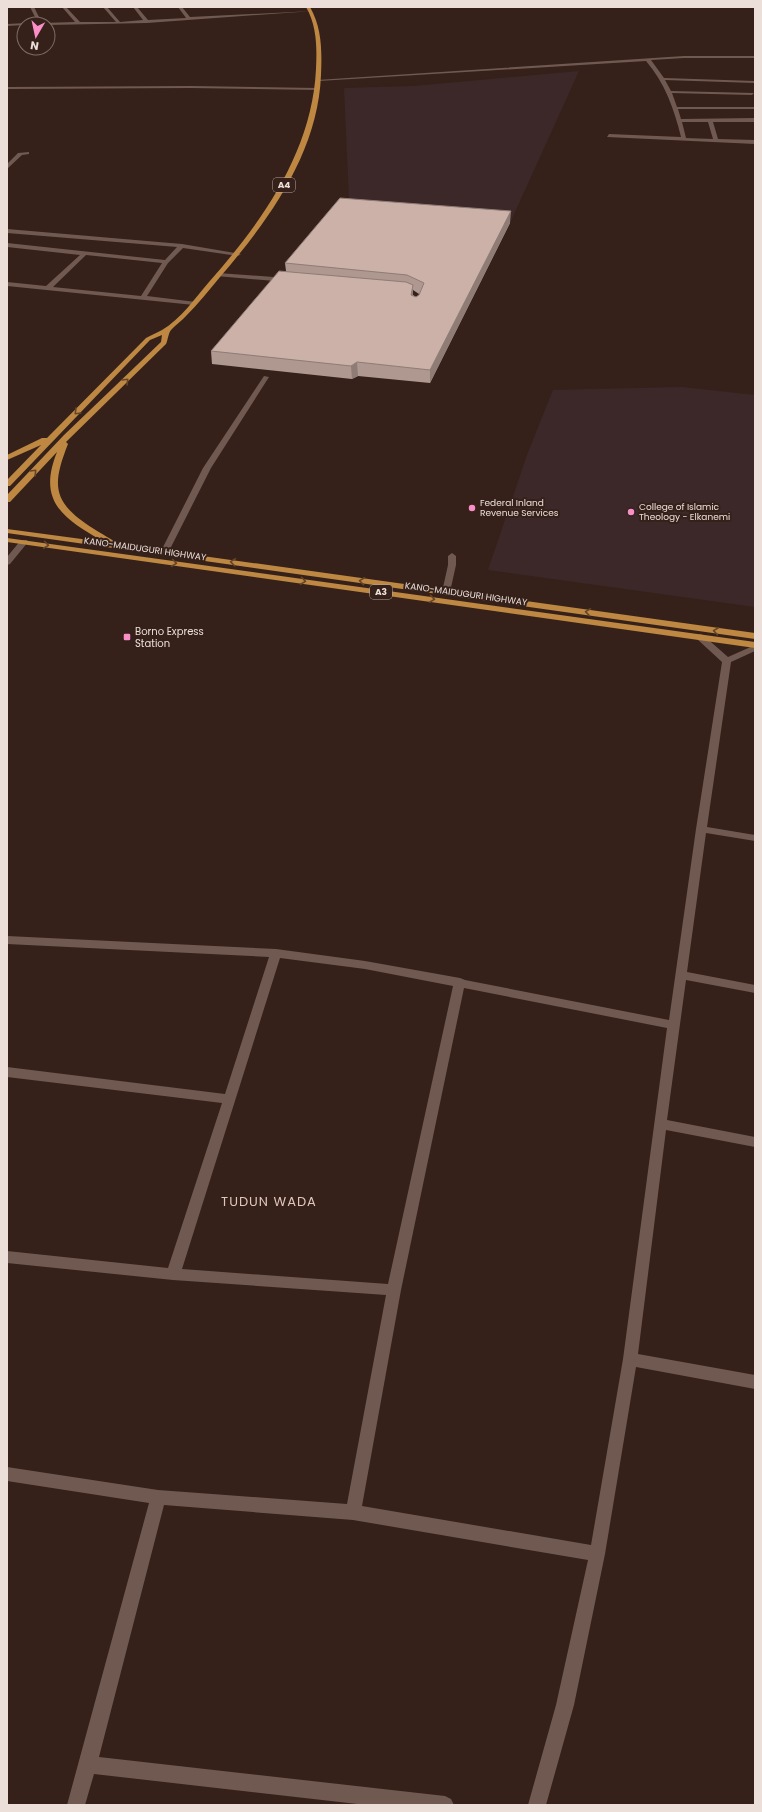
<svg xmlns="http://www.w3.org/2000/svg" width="762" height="1812" viewBox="0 0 762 1812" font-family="Poppins,sans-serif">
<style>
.education{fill:#3c2828}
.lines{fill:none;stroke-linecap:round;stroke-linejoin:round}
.minor{fill:#705950;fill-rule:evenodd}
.trunk{fill:#be8843;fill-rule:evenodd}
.wall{fill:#af9890;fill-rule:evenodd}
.shaded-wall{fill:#8e7c75}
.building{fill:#cbb1a7;stroke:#8e7c75}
.oneway{stroke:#654528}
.poi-dot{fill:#fa8fc8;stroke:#35211a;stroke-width:1.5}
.labels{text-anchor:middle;stroke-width:4;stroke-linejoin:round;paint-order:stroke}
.shield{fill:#35211a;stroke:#b5a5a0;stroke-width:1}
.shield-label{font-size:9px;font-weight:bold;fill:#ecded9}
.far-poi-label{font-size:9px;fill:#ecded9;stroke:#35211a;text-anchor:start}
.far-street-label{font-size:9px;fill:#ecded9;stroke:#35211a}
.poi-label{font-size:10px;fill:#ecded9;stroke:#35211a;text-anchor:start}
.near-neighbourhood-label{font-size:13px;letter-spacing:1px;fill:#e1c6bc;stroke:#35211a}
</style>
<rect width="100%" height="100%" fill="#35211a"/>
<path class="education" d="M579 71 510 223 340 210 349 198 344 88 415 86Z
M682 387 755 395V607L488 570 527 455 553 390Z"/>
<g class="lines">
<path class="minor" d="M30 7H34L42 23 75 22 62 7H66L80 22H116L103 7H107L120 22 143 20 133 7H137L148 20 186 18 178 7H182L190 17 313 11 147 23 48 25 37 24 38 23Z
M26 23 24 25 7 26V24Z
M684 56H755V58H684L651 60 664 78 755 81V83L665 80 671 91 754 93 752 95 672 93 677 107H755V109H678L681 119 755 118V122H713L718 139 755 140V144L607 137 609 134 681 137C674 109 665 83 646 61L319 81 317 80ZM682 122H708L713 139 686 138Z
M191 86 318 88 320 89 318 90 191 88 7 89V87Z
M29 152V154L22 155 7 169V164L18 153Z
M7 229 182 244 241 254 238 256 183 248 168 263 147 296 196 302 197 303 194 305 7 286V282L46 286 80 255 7 247V243L165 260 177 247 7 233ZM86 255 162 263 141 296 53 287Z
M218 273 287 278 290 280 287 282 216 276V274Z
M264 376 269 377 211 468 168 553 167 555H161L160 553 203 468Z
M21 540H27L28 542 10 564 7 565V557Z
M452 553 456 556V565L450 592 446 595 442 592 448 565V556Z
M700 634 703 635 728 657 755 645V651L731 662 707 827 755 835V841L706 833 687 972 755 985V993L686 980 667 1120 755 1137V1147L666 1130 638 1354 755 1375V1389L636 1367 605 1554 574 1705 546 1805H528L556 1705 588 1560 353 1520 164 1505 99 1757 445 1796 451 1799 454 1805H366L94 1774 85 1805H67L149 1503 7 1481V1467L158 1490 347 1504 386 1295 173 1280 7 1263V1251L168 1268 222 1103 7 1077V1067L225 1094 269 957 7 944V936L276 949 365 961 460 978 465 980 669 1020 696 829 722 662 697 639 696 637ZM280 958 365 969 453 986 388 1284 182 1269ZM464 988 667 1028 623 1359 591 1545 362 1506 401 1290Z"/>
<path class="trunk" d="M306 7H310C322 28 322 51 321 75 318 153 269 220 220 277 209 290 198 304 186 316 182 321 175 325 171 330 168 334 168 340 166 344L66 442 68 444C51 487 53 503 94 529 101 534 111 538 117 544L755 633V639L7 533V529L104 542C63 518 37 502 57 452L10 502H7V495L64 435 161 342 162 335 150 340 10 486H7V480L41 445 7 460V455L42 438H47L146 338C151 335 157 333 162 330 181 319 195 298 209 282 262 222 312 152 316 69 317 48 317 26 306 7Z
M7 538 755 642V648L7 542Z"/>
</g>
<path class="wall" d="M510 223 430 383 358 376 352 379 212 364 211 351 286 271 285 263ZM413 290 419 294V295L416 297 413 295Z"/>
<path class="shaded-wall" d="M511 211 510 223 430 383V370Z
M413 285V298L411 295Z
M357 362 358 376 352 379 351 366Z"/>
<path class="building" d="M340 198 511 211 430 370 357 362 351 366 211 351 279 271 406 282 413 285 411 295 416 297 419 295 424 283 407 275 285 263Z"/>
<defs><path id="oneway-chevron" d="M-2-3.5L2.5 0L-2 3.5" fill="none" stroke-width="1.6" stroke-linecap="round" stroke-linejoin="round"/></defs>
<g class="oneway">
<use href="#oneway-chevron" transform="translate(126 381) rotate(-45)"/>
<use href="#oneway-chevron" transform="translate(77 412) rotate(135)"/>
<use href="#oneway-chevron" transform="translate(34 472) rotate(-46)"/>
<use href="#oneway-chevron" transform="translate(46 545) rotate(8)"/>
<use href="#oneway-chevron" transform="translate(233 562) rotate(-172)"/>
<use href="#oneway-chevron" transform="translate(174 563) rotate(8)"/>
<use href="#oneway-chevron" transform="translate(303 581) rotate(8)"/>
<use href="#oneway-chevron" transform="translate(362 581) rotate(-172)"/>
<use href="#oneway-chevron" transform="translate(432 599) rotate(8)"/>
<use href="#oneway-chevron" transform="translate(588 612) rotate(-172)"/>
<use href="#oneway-chevron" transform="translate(716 631) rotate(-172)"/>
</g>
<g class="poi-dot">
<circle cx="472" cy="508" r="4"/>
<circle cx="631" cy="512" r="4"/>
<rect x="123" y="633" width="8" height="8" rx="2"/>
</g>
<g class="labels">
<g class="shield">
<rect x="273" y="178" width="22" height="14" rx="3"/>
<rect x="370" y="585" width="22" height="14" rx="3"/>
</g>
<g class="shield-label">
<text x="284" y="188">A4</text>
<text x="381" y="595">A3</text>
</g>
<g class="far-poi-label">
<text x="480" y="506">Federal Inland<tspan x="480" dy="10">Revenue Services</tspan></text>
<text x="639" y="510">College of Islamic<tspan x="639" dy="10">Theology - Elkanemi</tspan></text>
</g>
<g class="far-street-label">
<text transform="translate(145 549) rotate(8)" y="3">KANO-MAIDUGURI HIGHWAY</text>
<text transform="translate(466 594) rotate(8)" y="3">KANO-MAIDUGURI HIGHWAY</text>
</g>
<g class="poi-label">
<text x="135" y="635">Borno Express<tspan x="135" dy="12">Station</tspan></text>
</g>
<g class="near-neighbourhood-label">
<text x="269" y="1206">TUDUN WADA</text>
</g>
</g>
<rect width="762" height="1812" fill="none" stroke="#ecded9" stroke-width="16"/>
<g transform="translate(36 36) rotate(189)"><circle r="19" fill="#35211a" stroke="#7e6d66"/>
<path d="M0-3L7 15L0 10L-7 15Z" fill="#fa8fc8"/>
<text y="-6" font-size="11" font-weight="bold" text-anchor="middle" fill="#ecded9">N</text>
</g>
</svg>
